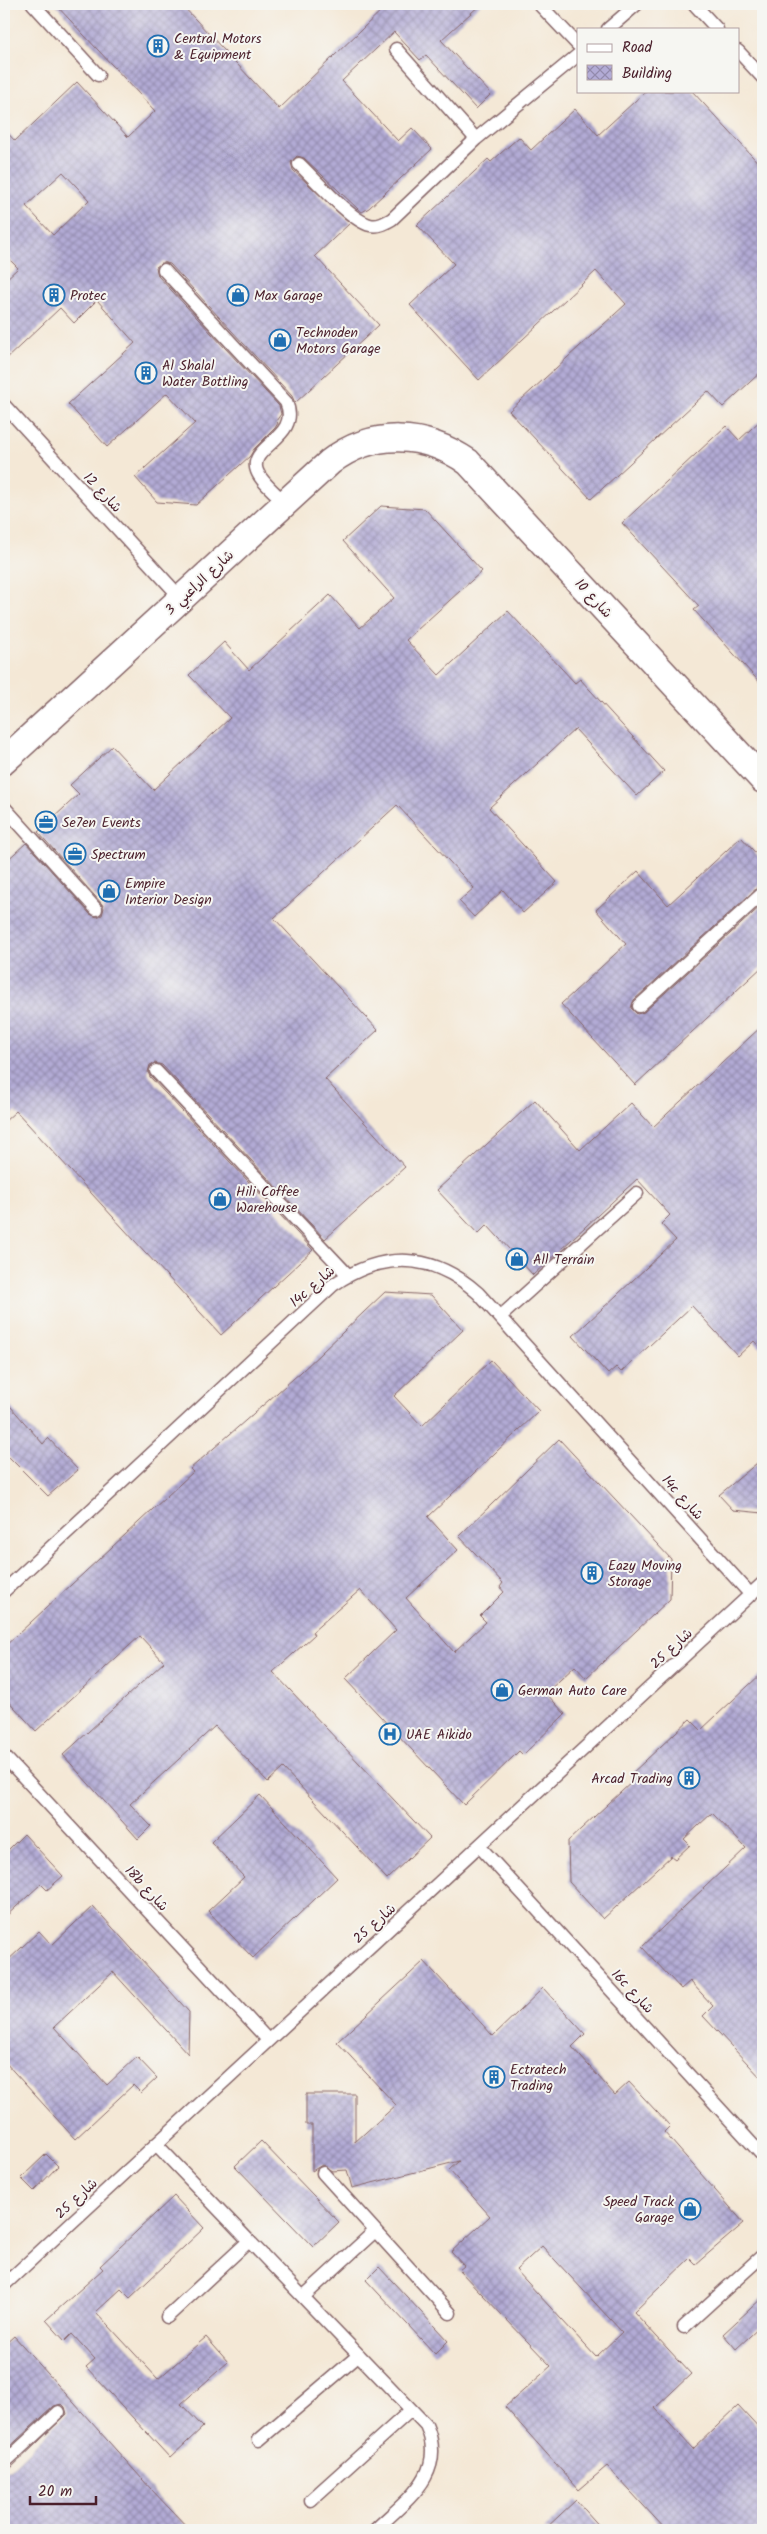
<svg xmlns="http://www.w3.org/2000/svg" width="767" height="2534" viewBox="0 0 767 2534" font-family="Kalam,'Playpen Sans Arabic',sans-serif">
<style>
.building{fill:url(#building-cross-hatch);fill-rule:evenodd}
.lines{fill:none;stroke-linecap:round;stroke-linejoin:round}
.lane-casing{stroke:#866567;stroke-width:15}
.street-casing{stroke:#866567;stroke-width:29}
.lane{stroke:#fff;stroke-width:12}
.street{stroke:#fff;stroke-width:26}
.labels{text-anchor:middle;stroke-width:4;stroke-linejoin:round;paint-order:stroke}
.poi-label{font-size:14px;fill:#4a1f2b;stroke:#f6f6f2;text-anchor:start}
.street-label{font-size:14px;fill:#4a1f2b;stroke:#f6f6f2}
</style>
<defs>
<pattern id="building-cross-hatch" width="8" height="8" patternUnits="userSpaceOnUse" patternTransform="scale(1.25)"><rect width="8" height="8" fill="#b2abd5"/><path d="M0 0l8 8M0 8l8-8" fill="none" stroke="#938bad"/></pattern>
</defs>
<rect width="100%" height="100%" fill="#f6f6f2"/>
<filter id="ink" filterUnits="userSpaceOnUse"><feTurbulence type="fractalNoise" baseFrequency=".02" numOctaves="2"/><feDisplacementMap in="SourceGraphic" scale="10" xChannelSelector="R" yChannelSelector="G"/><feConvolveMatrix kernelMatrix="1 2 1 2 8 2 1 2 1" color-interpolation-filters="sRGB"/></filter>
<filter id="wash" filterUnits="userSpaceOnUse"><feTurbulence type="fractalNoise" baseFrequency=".0096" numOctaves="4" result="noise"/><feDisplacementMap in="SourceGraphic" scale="20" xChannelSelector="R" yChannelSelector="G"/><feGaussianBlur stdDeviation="1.12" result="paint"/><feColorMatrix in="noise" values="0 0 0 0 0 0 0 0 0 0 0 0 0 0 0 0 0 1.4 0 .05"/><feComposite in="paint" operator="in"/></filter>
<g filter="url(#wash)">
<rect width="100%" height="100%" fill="#f4e8d6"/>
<g id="blocks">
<path class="building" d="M55 4H181L279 109 388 4H481L441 40 491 94 476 109 426 55 420 60 394 32 342 81 398 141 412 128 432 149 369 208 362 212 358 209 304 158 297 156 291 162 293 170 350 223 315 256 379 325 295 403 292 396 170 264 163 262 156 267 158 276 279 406 281 414 276 421 278 423 275 428 254 449 250 456 196 505 157 502 135 477 195 423 167 393 107 447 68 404 135 343 97 300 74 323 60 308 4 361V281L18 268 4 254V129L15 141 77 82 128 137 155 111ZM63 172 89 200 53 235 26 206Z
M646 91H692L763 168V370L723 407 708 391 591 499 509 411 626 304 596 271 479 380 410 305 454 264 417 225 488 159 491 162 519 137 531 150 575 109 598 135Z
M763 418V686L694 610 699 606 622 523 726 426 739 440Z
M381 506 425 509 482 571 406 640 439 675 508 611 575 683 580 679 664 771 637 796 575 729 489 808 557 882 523 913 503 890 474 917 459 901 474 888 397 805 274 918 378 1030 325 1079 405 1167 325 1239 162 1065 155 1063 150 1065 148 1072 150 1077 313 1250 221 1335 16 1111 4 1122V863L26 843 90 914 97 917 102 915 104 908 102 904 38 832 79 794 70 785 112 746 153 790 230 718 189 675 224 642 249 670 330 595 360 628 394 598 343 541Z
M741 837 763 861V885L758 887 634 1000 631 1008 637 1014 644 1012 763 904V966L635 1085 561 1004 626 944 596 910 638 871 668 905Z
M763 1025V1351L754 1341 738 1356 692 1306 621 1372 616 1367 608 1374 573 1336 676 1240 661 1224 670 1215 637 1179 533 1275 487 1225 478 1234 437 1190 535 1100 580 1150 631 1103 653 1127Z
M385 1292 431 1295 463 1330 394 1396 422 1426 491 1360 539 1411 428 1517 458 1550 406 1598 454 1652 486 1622 480 1616 504 1592 500 1587 503 1583 459 1536 559 1439 671 1559 670 1599 586 1678 575 1666 546 1693 565 1714 523 1755 519 1751 464 1805 345 1679 396 1630 360 1590 312 1632 314 1635 273 1672 430 1838 387 1879 283 1768 268 1782 215 1726 130 1804 151 1826 138 1839 63 1755 164 1662 140 1636 36 1731 4 1696V1647L193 1472 190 1469 301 1372Z
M4 1399 43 1444 48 1438 78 1470 48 1496 4 1452Z
M763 1458V1513L733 1510 719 1495Z
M763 1672V2080L703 2016 713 2006 690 1981 681 1989 642 1947 746 1848 712 1813 684 1839 690 1845 675 1859 671 1856 603 1919 569 1882 568 1841 634 1780 630 1775 690 1719 701 1730Z
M260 1795 337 1878 253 1958 208 1911 244 1877 211 1842Z
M24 1834 63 1876 47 1890 41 1884 4 1918V1854Z
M93 1906 189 2012 188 2054 113 1972 54 2027 107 2085 137 2057 157 2078 141 2093 133 2085 75 2139 4 2061V1964L39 1931 52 1945Z
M424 1961 493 2036 543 1988 585 2034 572 2047 615 2095 629 2082 670 2126 664 2132 744 2223 696 2264 690 2258 634 2312 691 2374 655 2408 693 2449 738 2406 763 2433V2530H666L607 2466 579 2490 505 2407 551 2366 459 2270 464 2266 451 2252 490 2216 449 2170 459 2161 352 2188 347 2170 332 2171 322 2165 312 2171V2125H306V2094H355V2142L396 2105 337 2042ZM542 2246 622 2332 596 2357 516 2270Z
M261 2141 339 2222 313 2247 235 2166Z
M46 2154 58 2166 34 2191 21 2178Z
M174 2196 204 2228 130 2298 121 2289 96 2312 158 2379 206 2337 228 2362 181 2404 203 2427 170 2458 86 2367 95 2359 72 2334 65 2341 46 2320 103 2269 100 2266Z
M379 2267 448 2341 435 2354 366 2280Z
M763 2297V2324L736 2349 723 2334Z
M14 2336 151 2489 190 2530H4V2471L10 2469 67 2414 65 2407 62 2404 54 2406 4 2452V2345Z
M576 2500 603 2530H544Z"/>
</g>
</g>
<g filter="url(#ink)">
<use href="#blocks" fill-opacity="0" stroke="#866567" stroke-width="1"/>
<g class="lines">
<g class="lane-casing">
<path id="lane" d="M33 4 98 75
M539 4 578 45
M694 4 717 29
M608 29 637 4
M396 49 476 139
M738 51 763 78
M299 164C315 179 350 220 370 225 378 227 385 223 392 219L476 139 578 55
M164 270 286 402C302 438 247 446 257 471 261 482 277 494 285 503
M4 405 181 598
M4 807 96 909
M639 1006 763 893
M156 1071 348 1275
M500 1317 637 1193
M4 1591 333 1285C383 1251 432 1252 478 1293L751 1595
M4 1756 268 2040
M480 1847 763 2156
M156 2144 426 2425C448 2474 406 2500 375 2530
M323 2173 450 2313
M4 2285 763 1583
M303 2297 375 2231
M167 2317 249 2241
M684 2327 763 2255
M259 2440 359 2355
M4 2463 59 2412
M311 2500 411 2410"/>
</g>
<g class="street-casing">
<path id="street" d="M4 761 330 462C373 429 425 432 468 462L763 780"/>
</g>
<use href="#lane" class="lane"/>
<use href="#street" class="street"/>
</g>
</g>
<defs>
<g id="building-ring" transform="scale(1.125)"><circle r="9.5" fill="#f6f6f2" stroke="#1f6fb2" stroke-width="1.5"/><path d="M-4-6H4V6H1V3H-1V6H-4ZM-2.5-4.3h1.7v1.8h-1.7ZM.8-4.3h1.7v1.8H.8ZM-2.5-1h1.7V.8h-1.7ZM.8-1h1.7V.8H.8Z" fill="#1f6fb2"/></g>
<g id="shop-ring" transform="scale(1.125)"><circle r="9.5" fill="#f6f6f2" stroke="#1f6fb2" stroke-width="1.5"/><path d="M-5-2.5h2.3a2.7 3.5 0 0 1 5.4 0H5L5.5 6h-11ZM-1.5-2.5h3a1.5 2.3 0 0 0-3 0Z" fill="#1f6fb2"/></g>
<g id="office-ring" transform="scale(1.125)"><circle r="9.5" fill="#f6f6f2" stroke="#1f6fb2" stroke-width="1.5"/><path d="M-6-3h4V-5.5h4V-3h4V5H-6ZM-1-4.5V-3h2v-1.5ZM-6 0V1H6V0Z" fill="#1f6fb2"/></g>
<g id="hospital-ring" transform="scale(1.125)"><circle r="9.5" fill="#f6f6f2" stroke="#1f6fb2" stroke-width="1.5"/><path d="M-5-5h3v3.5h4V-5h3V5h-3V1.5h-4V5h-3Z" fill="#1f6fb2"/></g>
</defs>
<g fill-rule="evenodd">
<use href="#building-ring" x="158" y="46"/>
<use href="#building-ring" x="54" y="295"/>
<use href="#shop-ring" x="238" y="295"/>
<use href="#shop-ring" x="280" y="340"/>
<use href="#building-ring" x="146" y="373"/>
<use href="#office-ring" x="46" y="822"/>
<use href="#office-ring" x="75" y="854"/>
<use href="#shop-ring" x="109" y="891"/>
<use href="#shop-ring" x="220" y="1199"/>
<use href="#shop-ring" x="517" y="1259"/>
<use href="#building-ring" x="592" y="1573"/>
<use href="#shop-ring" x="502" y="1690"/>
<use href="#hospital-ring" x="390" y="1734"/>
<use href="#building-ring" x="689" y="1778"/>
<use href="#building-ring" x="494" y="2077"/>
<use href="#shop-ring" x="690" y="2209"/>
</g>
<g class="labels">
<g class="poi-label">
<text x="174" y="43">Central Motors<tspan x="174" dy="16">&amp; Equipment</tspan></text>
<text x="70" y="300">Protec</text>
<text x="254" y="300">Max Garage</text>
<text x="296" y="337">Technoden<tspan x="296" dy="16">Motors Garage</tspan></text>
<text x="162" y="370">Al Shalal<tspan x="162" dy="16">Water Bottling</tspan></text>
<text x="62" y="827">Se7en Events</text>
<text x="91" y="859">Spectrum</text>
<text x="125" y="888">Empire<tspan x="125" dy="16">Interior Design</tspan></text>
<text x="236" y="1196">Hili Coffee<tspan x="236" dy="16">Warehouse</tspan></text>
<text x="533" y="1264">All Terrain</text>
<text x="608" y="1570">Eazy Moving<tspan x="608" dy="16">Storage</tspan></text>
<text x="518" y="1695">German Auto Care</text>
<text x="406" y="1739">UAE Aikido</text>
<text x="673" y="1783" text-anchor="end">Arcad Trading</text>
<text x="510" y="2074">Ectratech<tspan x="510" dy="16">Trading</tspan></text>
<text x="674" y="2206" text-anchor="end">Speed Track<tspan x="674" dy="16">Garage</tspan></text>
</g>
<g class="street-label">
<text transform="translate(103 492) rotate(47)" y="5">شارع 12</text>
<text transform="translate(199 582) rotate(-43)" y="5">شارع الراعبي 3</text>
<text transform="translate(594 598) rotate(47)" y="5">شارع 10</text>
<text transform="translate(312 1286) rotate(-41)" y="5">14c شارع</text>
<text transform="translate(683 1497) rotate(48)" y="5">14c شارع</text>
<text transform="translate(671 1648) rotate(-43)" y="5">شارع 25</text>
<text transform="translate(147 1888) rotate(47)" y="5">18b شارع</text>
<text transform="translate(374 1923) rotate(-42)" y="5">شارع 25</text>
<text transform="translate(633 1991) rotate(47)" y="5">16c شارع</text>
<text transform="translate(76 2198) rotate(-43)" y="5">شارع 25</text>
</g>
</g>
<rect width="767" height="2534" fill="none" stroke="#f6f6f2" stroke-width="20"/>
<rect x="577" y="28" width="162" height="65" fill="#f6f6f2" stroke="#b1a0a2"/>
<rect x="587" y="44" width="25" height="8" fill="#ffffff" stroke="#b1a0a2"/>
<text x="622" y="52" font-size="15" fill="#4a1f2b">Road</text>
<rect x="587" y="65" width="25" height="15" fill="url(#building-cross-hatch)" stroke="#b1a0a2"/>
<text x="622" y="78" font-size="15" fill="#4a1f2b">Building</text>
<path d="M30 2496v8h66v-8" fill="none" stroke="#4a1f2b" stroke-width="2.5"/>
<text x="38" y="2496" font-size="15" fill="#4a1f2b" stroke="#f6f6f2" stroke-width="4" paint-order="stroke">20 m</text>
</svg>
